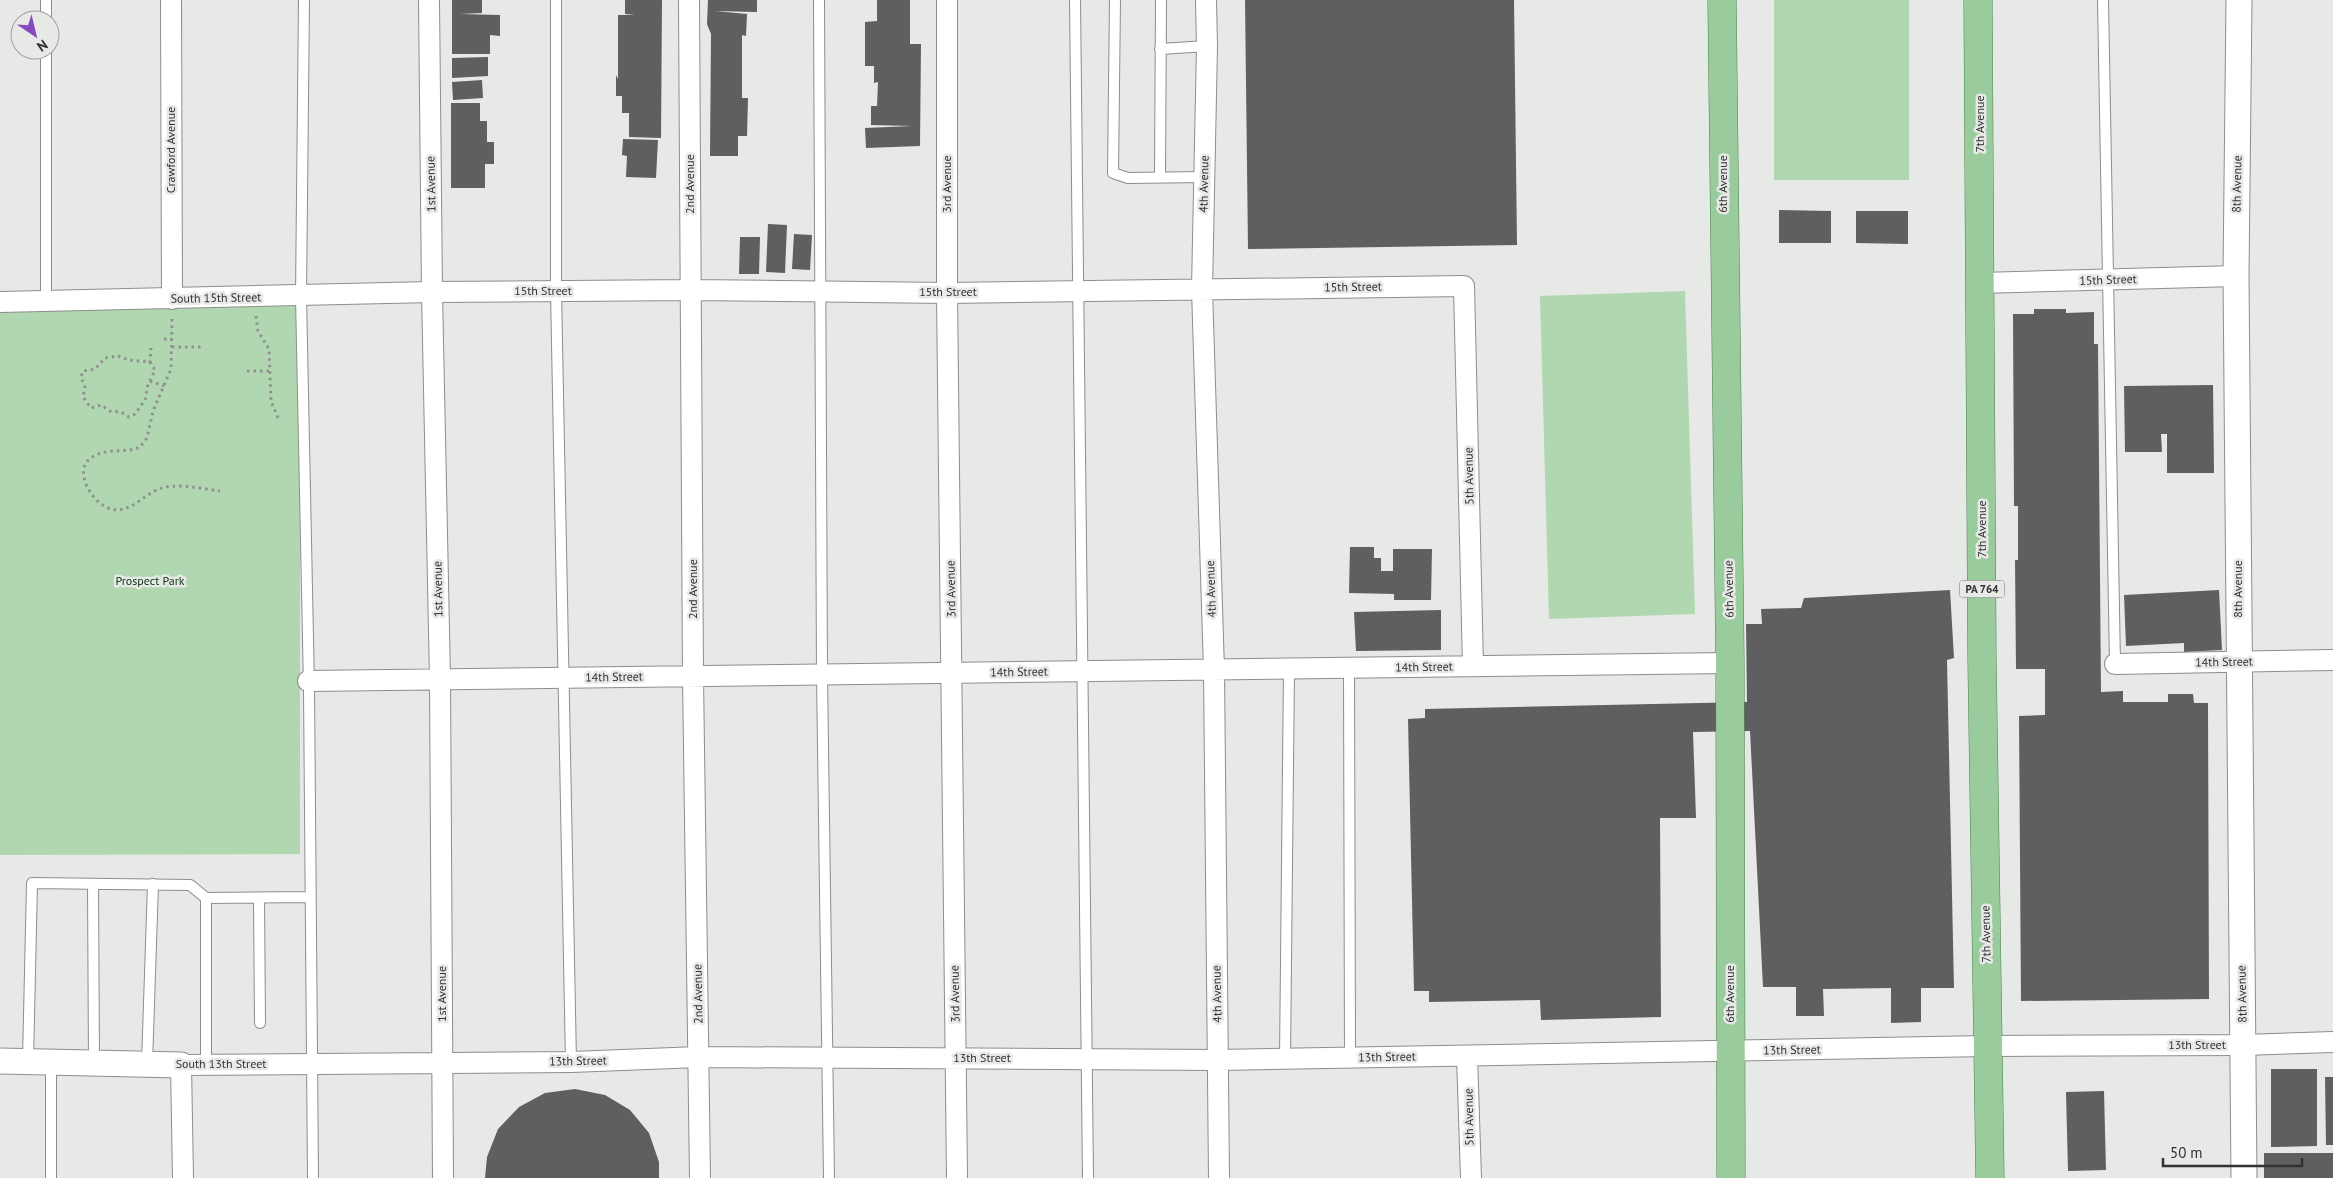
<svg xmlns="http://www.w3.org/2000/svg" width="2333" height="1178" viewBox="0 0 2333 1178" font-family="'PT Sans',sans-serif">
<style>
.green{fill:#b1d7b1}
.building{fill:#5f5e61}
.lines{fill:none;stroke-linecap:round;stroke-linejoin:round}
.service-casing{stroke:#8c8e8c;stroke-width:12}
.minor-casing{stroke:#8c8e8c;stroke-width:22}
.tertiary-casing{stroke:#8c8e8c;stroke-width:27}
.primary-casing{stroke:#4a7f4d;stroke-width:29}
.path{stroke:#8f918f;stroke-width:3;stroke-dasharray:2.5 4;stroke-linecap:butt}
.service{stroke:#fff;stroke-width:10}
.minor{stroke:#fff;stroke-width:20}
.tertiary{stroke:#fff;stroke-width:25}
.primary{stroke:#9acb9d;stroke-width:28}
.labels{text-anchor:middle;stroke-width:5;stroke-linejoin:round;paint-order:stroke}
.shield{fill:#e6e9e6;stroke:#676967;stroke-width:1}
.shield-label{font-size:11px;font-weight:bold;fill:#313231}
.street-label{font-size:12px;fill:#313231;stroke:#e6e9e6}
.park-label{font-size:12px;fill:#09360f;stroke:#e6e9e6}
</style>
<rect width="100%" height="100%" fill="#e6e9e6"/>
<path class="green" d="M1774 0H1909V180H1774Z
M1685 291 1695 614 1549 619 1540 296Z
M300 306V854L0 855V307Z"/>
<path class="building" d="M452 0H482V13L460 14 500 15V36L490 35V54H452Z
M625 0H662L661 138 629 137V113H622V96H616V75L618 79V15H635L625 14Z
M708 0H757V12L715 11 747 14 746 36 742 35V98H748L747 136H738V156H710L711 34 707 24Z
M877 0H910V44H921L920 146 866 148 865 128 912 126 871 125V106H877L878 82 874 83V66H865V22L877 21Z
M1245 0H1514L1517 245 1248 249Z
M488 57V76L452 78V58Z
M482 80 483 98 453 100 452 82Z
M451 103H480V121H487V142H494V164H485V188H451Z
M623 139 658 140 656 178 626 177 627 156 622 155Z
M1779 210 1831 211V243H1779Z
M1856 211H1908V244L1856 243Z
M768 224 787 225 785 273 766 272Z
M794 234 812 235 810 270 792 269Z
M740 237H760L759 274H739Z
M2034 309H2066V313L2094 312V344H2098L2101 692 2123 691V702H2168V694H2193L2194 703H2208L2209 999 2021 1001 2019 716 2045 715V669H2016L2015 560H2018V506H2014L2013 314H2034Z
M2213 385 2214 473H2167V434H2161L2162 452H2125L2124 386Z
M1350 547H1374V558H1381V571H1393V549H1432L1431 600H1394V594L1349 593Z
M1950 590 1954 658 1947 660 1954 988H1921V1022L1891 1023V988L1823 989 1824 1016H1796V987H1763L1750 731 1693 732 1696 818H1660L1661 1017 1541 1020 1540 1000 1429 1002V991H1414L1408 719 1425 718V709L1747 702 1746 624H1762L1761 609 1801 608 1804 598Z
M2219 590 2222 650 2184 652V643L2126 646 2124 595Z
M1441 610V650L1356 651 1354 612Z
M2271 1069H2317V1146L2271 1147Z
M2325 1077H2333V1145H2326Z
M575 1089 605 1095 630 1110 649 1133 659 1162V1178H485L487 1157 498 1129 519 1107 545 1093Z
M2104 1091 2106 1170 2068 1171 2066 1092Z
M2264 1153H2333V1178H2264Z"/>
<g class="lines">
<g class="service-casing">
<path id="service" d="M46 0V20
M304 0 301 296 309 687 313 1178
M556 0V291L571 1062
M819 0 822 674 829 1178
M1075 0 1088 1178
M1115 0 1113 173 1128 178 1204 177
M2103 0 2115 664
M1160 49 1207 46
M46 50V301
M1160 176 1161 0
M1349 668 1350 1058
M93 884 94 1062
M259 898 260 1023
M1285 1059 1289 669
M28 1061 32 883 190 885 206 898 310 897
M147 1064 153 884
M206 1065V898
M51 1178V1062"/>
</g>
<g class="minor-casing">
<path id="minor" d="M171 0 172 299
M429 0 432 292 440 679 443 1178
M689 0 693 676 700 1178
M947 0V293L957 1178
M1206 0 1207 46 1202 289 1214 670 1219 1178
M1981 283 2236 276
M0 302 432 292 690 290 947 293 1464 286 1473 666
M2115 664 2333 660
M308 681 1730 663
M1467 1056 1471 1178
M183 1178 181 1065 571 1062 699 1057 1218 1060 1988 1046 2243 1045 2333 1042"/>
</g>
<g class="tertiary-casing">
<path id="tertiary" d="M2239 0 2236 276 2244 1178
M0 1061 181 1065"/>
</g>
<g class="primary-casing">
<path id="primary" d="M1722 0 1730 663 1731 1178
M1978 0 1982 659 1990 1178"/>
</g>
<path class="path" d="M256 316 258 331 269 349 271 401 279 420
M172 319 171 369 153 411 147 438 140 447 135 449C122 452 106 449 94 456 70 468 92 504 111 509 130 514 143 495 159 489 177 482 202 489 220 491
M164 339H172
M172 347H203
M118 356 129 360 150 362 155 370 148 385 145 400 135 414 129 417 121 412 110 411 101 405 91 408 83 397 85 387 81 377 83 371 95 369 105 358Z
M150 363 151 348
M247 371H271
M150 381 164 386"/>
<use href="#service" class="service"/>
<use href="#minor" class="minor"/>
<use href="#tertiary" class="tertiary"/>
<use href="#primary" class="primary"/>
</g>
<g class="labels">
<rect class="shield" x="1959.5" y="580.5" width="45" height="17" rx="4"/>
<g class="shield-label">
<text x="1982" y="593">PA 764</text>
</g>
<g class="street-label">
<text transform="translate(1980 124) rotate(-90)" y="4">7th Avenue</text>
<text transform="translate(171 150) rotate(-90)" y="4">Crawford Avenue</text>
<text transform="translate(431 184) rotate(-91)" y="4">1st Avenue</text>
<text transform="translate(690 184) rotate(-90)" y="4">2nd Avenue</text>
<text transform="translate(947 184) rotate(-90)" y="4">3rd Avenue</text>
<text transform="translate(1204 184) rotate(-89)" y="4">4th Avenue</text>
<text transform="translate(1723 184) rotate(-90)" y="4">6th Avenue</text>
<text transform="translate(2237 184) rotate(-89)" y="4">8th Avenue</text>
<text transform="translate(2108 280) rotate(-2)" y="4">15th Street</text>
<text transform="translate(1353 287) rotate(-1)" y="4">15th Street</text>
<text x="543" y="295">15th Street</text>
<text x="948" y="296">15th Street</text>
<text transform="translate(216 298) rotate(-1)" y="4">South 15th Street</text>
<text transform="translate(1469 476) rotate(-91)" y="4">5th Avenue</text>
<text transform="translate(1982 529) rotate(-90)" y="4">7th Avenue</text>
<text transform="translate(438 589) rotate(-91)" y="4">1st Avenue</text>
<text transform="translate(693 589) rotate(-90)" y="4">2nd Avenue</text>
<text transform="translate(951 589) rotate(-91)" y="4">3rd Avenue</text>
<text transform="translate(1211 589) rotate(-92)" y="4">4th Avenue</text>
<text transform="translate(1729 589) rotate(-91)" y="4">6th Avenue</text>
<text transform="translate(2238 589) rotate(-90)" y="4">8th Avenue</text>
<text transform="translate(2224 662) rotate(-1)" y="4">14th Street</text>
<text transform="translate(1424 667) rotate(-1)" y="4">14th Street</text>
<text transform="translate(1019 672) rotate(-1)" y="4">14th Street</text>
<text transform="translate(614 677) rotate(-1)" y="4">14th Street</text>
<text transform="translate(1986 934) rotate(-91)" y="4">7th Avenue</text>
<text transform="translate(442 994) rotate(-90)" y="4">1st Avenue</text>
<text transform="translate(698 994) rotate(-91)" y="4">2nd Avenue</text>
<text transform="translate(955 994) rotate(-91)" y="4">3rd Avenue</text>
<text transform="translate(1217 994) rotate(-91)" y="4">4th Avenue</text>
<text transform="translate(1730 994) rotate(-90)" y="4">6th Avenue</text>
<text transform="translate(2242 994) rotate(-91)" y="4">8th Avenue</text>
<text x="2197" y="1049">13th Street</text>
<text transform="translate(1792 1050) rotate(-1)" y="4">13th Street</text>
<text transform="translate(1387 1057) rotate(-1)" y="4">13th Street</text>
<text x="982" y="1062">13th Street</text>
<text transform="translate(578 1061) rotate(-1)" y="4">13th Street</text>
<text x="221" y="1068">South 13th Street</text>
<text transform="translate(1469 1117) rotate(-91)" y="4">5th Avenue</text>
</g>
<g class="park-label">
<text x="150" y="585">Prospect Park</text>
</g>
</g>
<g transform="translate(35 35) rotate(145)"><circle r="24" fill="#e6e9e6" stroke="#9ea09e"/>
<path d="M0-4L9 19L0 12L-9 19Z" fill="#8649bf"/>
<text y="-8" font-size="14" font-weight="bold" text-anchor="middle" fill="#313231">N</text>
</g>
<path d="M2163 1158v8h139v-8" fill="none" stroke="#313231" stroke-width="2.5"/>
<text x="2170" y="1158" font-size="15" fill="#313231" stroke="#e6e9e6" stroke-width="4" paint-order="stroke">50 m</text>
</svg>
